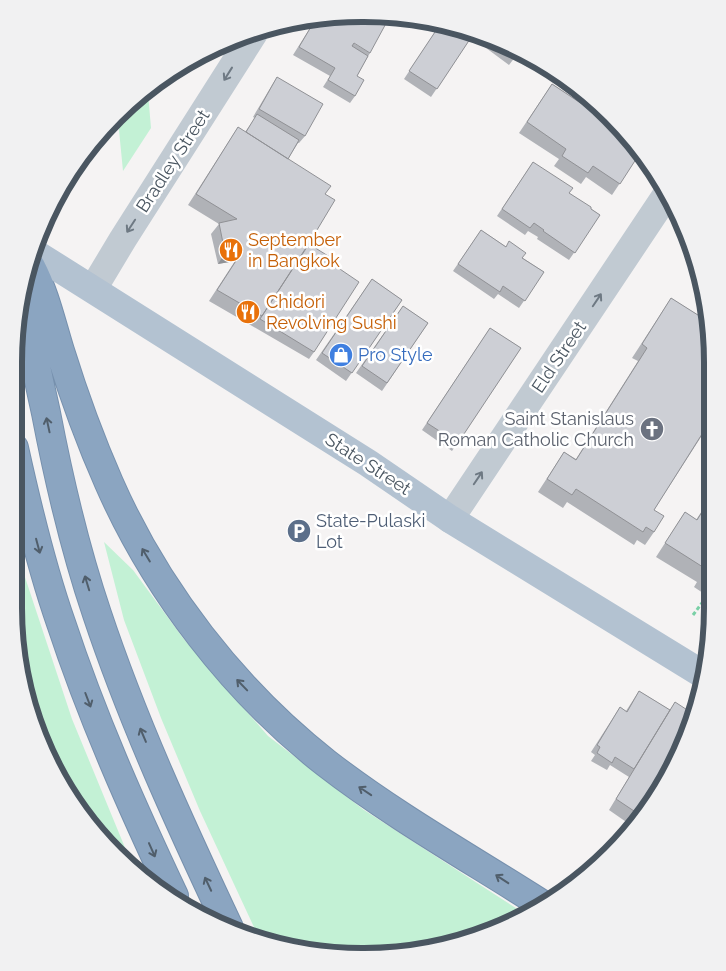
<svg xmlns="http://www.w3.org/2000/svg" width="726" height="971" viewBox="0 0 726 971" font-family="Raleway,sans-serif">
<style>
.green{fill:#c3f1d5}
.lines{fill:none;stroke-linecap:round;stroke-linejoin:round}
.highway-casing{stroke:#7690ad;stroke-width:30}
.path{stroke:#7ad0a6;stroke-width:3;stroke-dasharray:4 2.5;stroke-linecap:butt}
.minor{stroke:#c1cad2;stroke-width:28}
.major{stroke:#b3c2d1;stroke-width:28}
.highway{stroke:#8ba5c1;stroke-width:28}
.wall{fill:#b0b2b7}
.shaded-wall{fill:#909195}
.building{fill:#cdcfd5;stroke:#909195}
.oneway{stroke:#6e7983}
.oneway2{stroke:#505e6b}
.labels{text-anchor:middle;stroke-width:5;stroke-linejoin:round;paint-order:stroke}
.street-label{font-size:18px;fill:#4a5661;stroke:#fff}
.food-label{font-size:18px;fill:#c56008;stroke:#fff;text-anchor:start}
.shop-label{font-size:18px;fill:#366cbe;stroke:#fff;text-anchor:start}
.worship-label{font-size:18px;fill:#5b616d;stroke:#fff;text-anchor:end}
.service-label{font-size:18px;fill:#4e5e75;stroke:#fff;text-anchor:start}
.rim{fill:none;stroke:#4a5661;stroke-width:6}
</style>
<rect width="100%" height="100%" fill="#f5f3f3"/>
<path class="green" d="M148 93 151 128 123 171 118 120Z
M104 542 133 570 183 638 268 736 364 810 525 914 476 939 386 957 295 950 259 938 200 811 161 718 124 620Z
M14 544 72 719 133 867 116 855 61 783 26 699 14 608Z"/>
<g class="lines">
<g class="highway-casing">
<path id="highway" d="M31 267C45 294 51 322 60 351 74 396 90 440 109 483 156 590 234 691 326 763 393 815 471 859 543 905
M30 275C23 317 37 371 46 413 59 481 75 549 97 614 133 722 181 826 229 928
M14 448C27 507 41 566 61 623 92 717 132 807 174 896"/>
</g>
<path class="path" d="M693 615 707 596"/>
<path class="minor" d="M93 289 123 239 254 33
M450 519 667 194"/>
<path class="major" d="M33 252 368 463 450 519 704 675"/>
<use href="#highway" class="highway"/>
</g>
<path class="wall" d="M315 20 370 53 357 76 355 96 350 103 323 87 330 76 293 55Z
M441 23 474 33 431 97 404 79Z
M487 38 519 52 509 65 482 45Z
M277 77 305 136 299 143H298L288 159 325 194 309 244 331 263 314 352 309 359 209 301 235 261 218 264 211 234 219 224 188 205 238 127 245 132 255 118 253 117 272 85Z
M552 84 591 110 594 106 578 96 580 92 610 116 615 123 611 129 640 153 612 195 586 177 581 184 554 166 559 159 519 133Z
M533 162 569 193 600 215 569 260 537 239 538 237 528 231 525 235 497 216Z
M481 230 544 272 519 308 498 294 494 299 453 271Z
M372 279 402 300 346 381 316 360Z
M671 298 709 322V439L707 441 701 437 654 510V532L645 545 637 540 634 545 567 502 563 508 538 492 564 452 576 459 638 361 632 358Z
M403 306 428 323 382 391 356 373Z
M490 328 521 348 452 451 422 430Z
M709 500V597L694 587 697 582 656 557 685 512 696 520Z
M639 691 670 710 675 702 665 783 632 826 609 810 629 777 610 765 607 770 591 761 595 755 591 752 620 707 626 711Z"/>
<path class="shaded-wall" d="M243 250 235 261 218 264 225 253Z"/>
<path class="building" d="M363 14 390 16 370 53 354 43 352 46 368 56 357 76 364 80 355 96 328 80 335 68 299 47 315 20 319 22 321 18Z
M441 23 474 33 437 89 409 71Z
M487 38 496 40 519 52 515 58Z
M277 77 323 104 305 136 259 109Z
M552 84 591 110 594 106 611 117 615 123 611 129 631 142 634 145 632 147 640 153 620 184 593 166 588 173 562 156 566 149 527 122Z
M257 114 299 140 288 159 246 132Z
M238 127 331 186 325 194 335 200 311 240 262 316 217 290 243 250 225 253 219 223 237 219 196 194Z
M533 162 573 188 569 193 591 207V209L600 215 575 253 543 231 544 230 534 223 530 228 502 209Z
M481 230 506 247 509 241 526 253 522 258 544 272 525 301 503 286 500 292 458 264Z
M309 244 333 259 331 263 359 282 314 352 260 319Z
M372 279 402 300 352 373 322 353Z
M671 298 709 322V423L654 510 664 516 654 532 646 527 643 532 576 489 572 495 547 479 564 452 576 460 647 348 642 344Z
M403 306 428 323 387 383 362 366Z
M490 328 521 348 458 443 427 423Z
M709 501V578L703 574 706 569 665 543 685 512 697 520Z
M639 691 670 710 634 769 615 757 612 763 597 753 600 747 597 745 620 707 627 712Z
M675 702 695 715 694 721 665 783 640 815 616 799Z"/>
<defs><path id="oneway-shaft" d="M-6 0H5M1.5-3L5.5 0L1.5 3" fill="none" stroke-width="1.6" stroke-linecap="round" stroke-linejoin="round" transform="scale(1.25)"/></defs>
<g class="oneway">
<use href="#oneway-shaft" transform="translate(228 74) rotate(122)"/>
<use href="#oneway-shaft" transform="translate(131 226) rotate(123)"/>
<use href="#oneway-shaft" transform="translate(597 300) rotate(-56)"/>
<use href="#oneway-shaft" transform="translate(478 478) rotate(-56)"/>
</g>
<g class="oneway2">
<use href="#oneway-shaft" transform="translate(48 425) rotate(-102)"/>
<use href="#oneway-shaft" transform="translate(38 546) rotate(75)"/>
<use href="#oneway-shaft" transform="translate(146 555) rotate(-121)"/>
<use href="#oneway-shaft" transform="translate(87 583) rotate(-107)"/>
<use href="#oneway-shaft" transform="translate(242 685) rotate(-134)"/>
<use href="#oneway-shaft" transform="translate(88 700) rotate(69)"/>
<use href="#oneway-shaft" transform="translate(143 735) rotate(-113)"/>
<use href="#oneway-shaft" transform="translate(365 791) rotate(-146)"/>
<use href="#oneway-shaft" transform="translate(152 850) rotate(66)"/>
<use href="#oneway-shaft" transform="translate(502 879) rotate(-147)"/>
<use href="#oneway-shaft" transform="translate(208 884) rotate(-115)"/>
</g>
<defs>
<g id="restaurant-disc" transform="scale(1.25)"><circle r="9.5" fill="#e8710a" stroke="#fff"/><path d="M-5-6h1v4h1v-4h1v4h1v-4h1v5L-1.5 .5V6h-2V.5L-5-1ZM5-6V6H3V1.5H1.5Q1.5-4 5-6Z" fill="#fff"/></g>
<g id="shop-disc" transform="scale(1.25)"><circle r="9.5" fill="#3f7fe0" stroke="#fff"/><path d="M-5-2.5h2.3a2.7 3.5 0 0 1 5.4 0H5L5.5 6h-11ZM-1.5-2.5h3a1.5 2.3 0 0 0-3 0Z" fill="#fff"/></g>
<g id="church-disc" transform="scale(1.25)"><circle r="9.5" fill="#6b7280" stroke="#fff"/><path d="M-1.2-6h2.4v3.5h3.3v2.4h-3.3V6h-2.4V-.1h-3.3v-2.4h3.3Z" fill="#fff"/></g>
<g id="parking-disc" transform="scale(1.25)"><circle r="9.5" fill="#5c6f8a" stroke="#fff"/><path d="M-3.5-5.5H1a3.5 3.5 0 0 1 0 7H-1V5.5H-3.5ZM-1-3.4V-.6H.8a1.4 1.4 0 0 0 0-2.8Z" fill="#fff"/></g>
</defs>
<g fill-rule="evenodd">
<use href="#restaurant-disc" x="231" y="250"/>
<use href="#restaurant-disc" x="248" y="312"/>
<use href="#shop-disc" x="341" y="355"/>
<use href="#church-disc" x="652" y="429"/>
<use href="#parking-disc" x="299" y="531"/>
</g>
<g class="labels">
<g class="street-label">
<text transform="translate(173 161) rotate(-57)" y="6">Bradley Street</text>
<text transform="translate(559 357) rotate(-56)" y="6">Eld Street</text>
<text transform="translate(368 464) rotate(33)" y="6">State Street</text>
</g>
<g class="food-label">
<text x="248" y="246">September<tspan x="248" dy="21">in Bangkok</tspan></text>
<text x="266" y="308">Chidori<tspan x="266" dy="21">Revolving Sushi</tspan></text>
</g>
<g class="shop-label">
<text x="358" y="361">Pro Style</text>
</g>
<g class="worship-label">
<text x="634" y="425">Saint Stanislaus<tspan x="634" dy="21">Roman Catholic Church</tspan></text>
</g>
<g class="service-label">
<text x="316" y="527">State-Pulaski<tspan x="316" dy="21">Lot</tspan></text>
</g>
</g>
<path d="M0 0H726V971H0ZM362 22H364A340 340 0 0 1 704 362V608A340 340 0 0 1 364 948H362A340 340 0 0 1 22 608V362A340 340 0 0 1 362 22Z" fill="#f1f1f2" fill-rule="evenodd"/>
<path class="rim" d="M362 22H364A340 340 0 0 1 704 362V608A340 340 0 0 1 364 948H362A340 340 0 0 1 22 608V362A340 340 0 0 1 362 22Z"/>
</svg>
